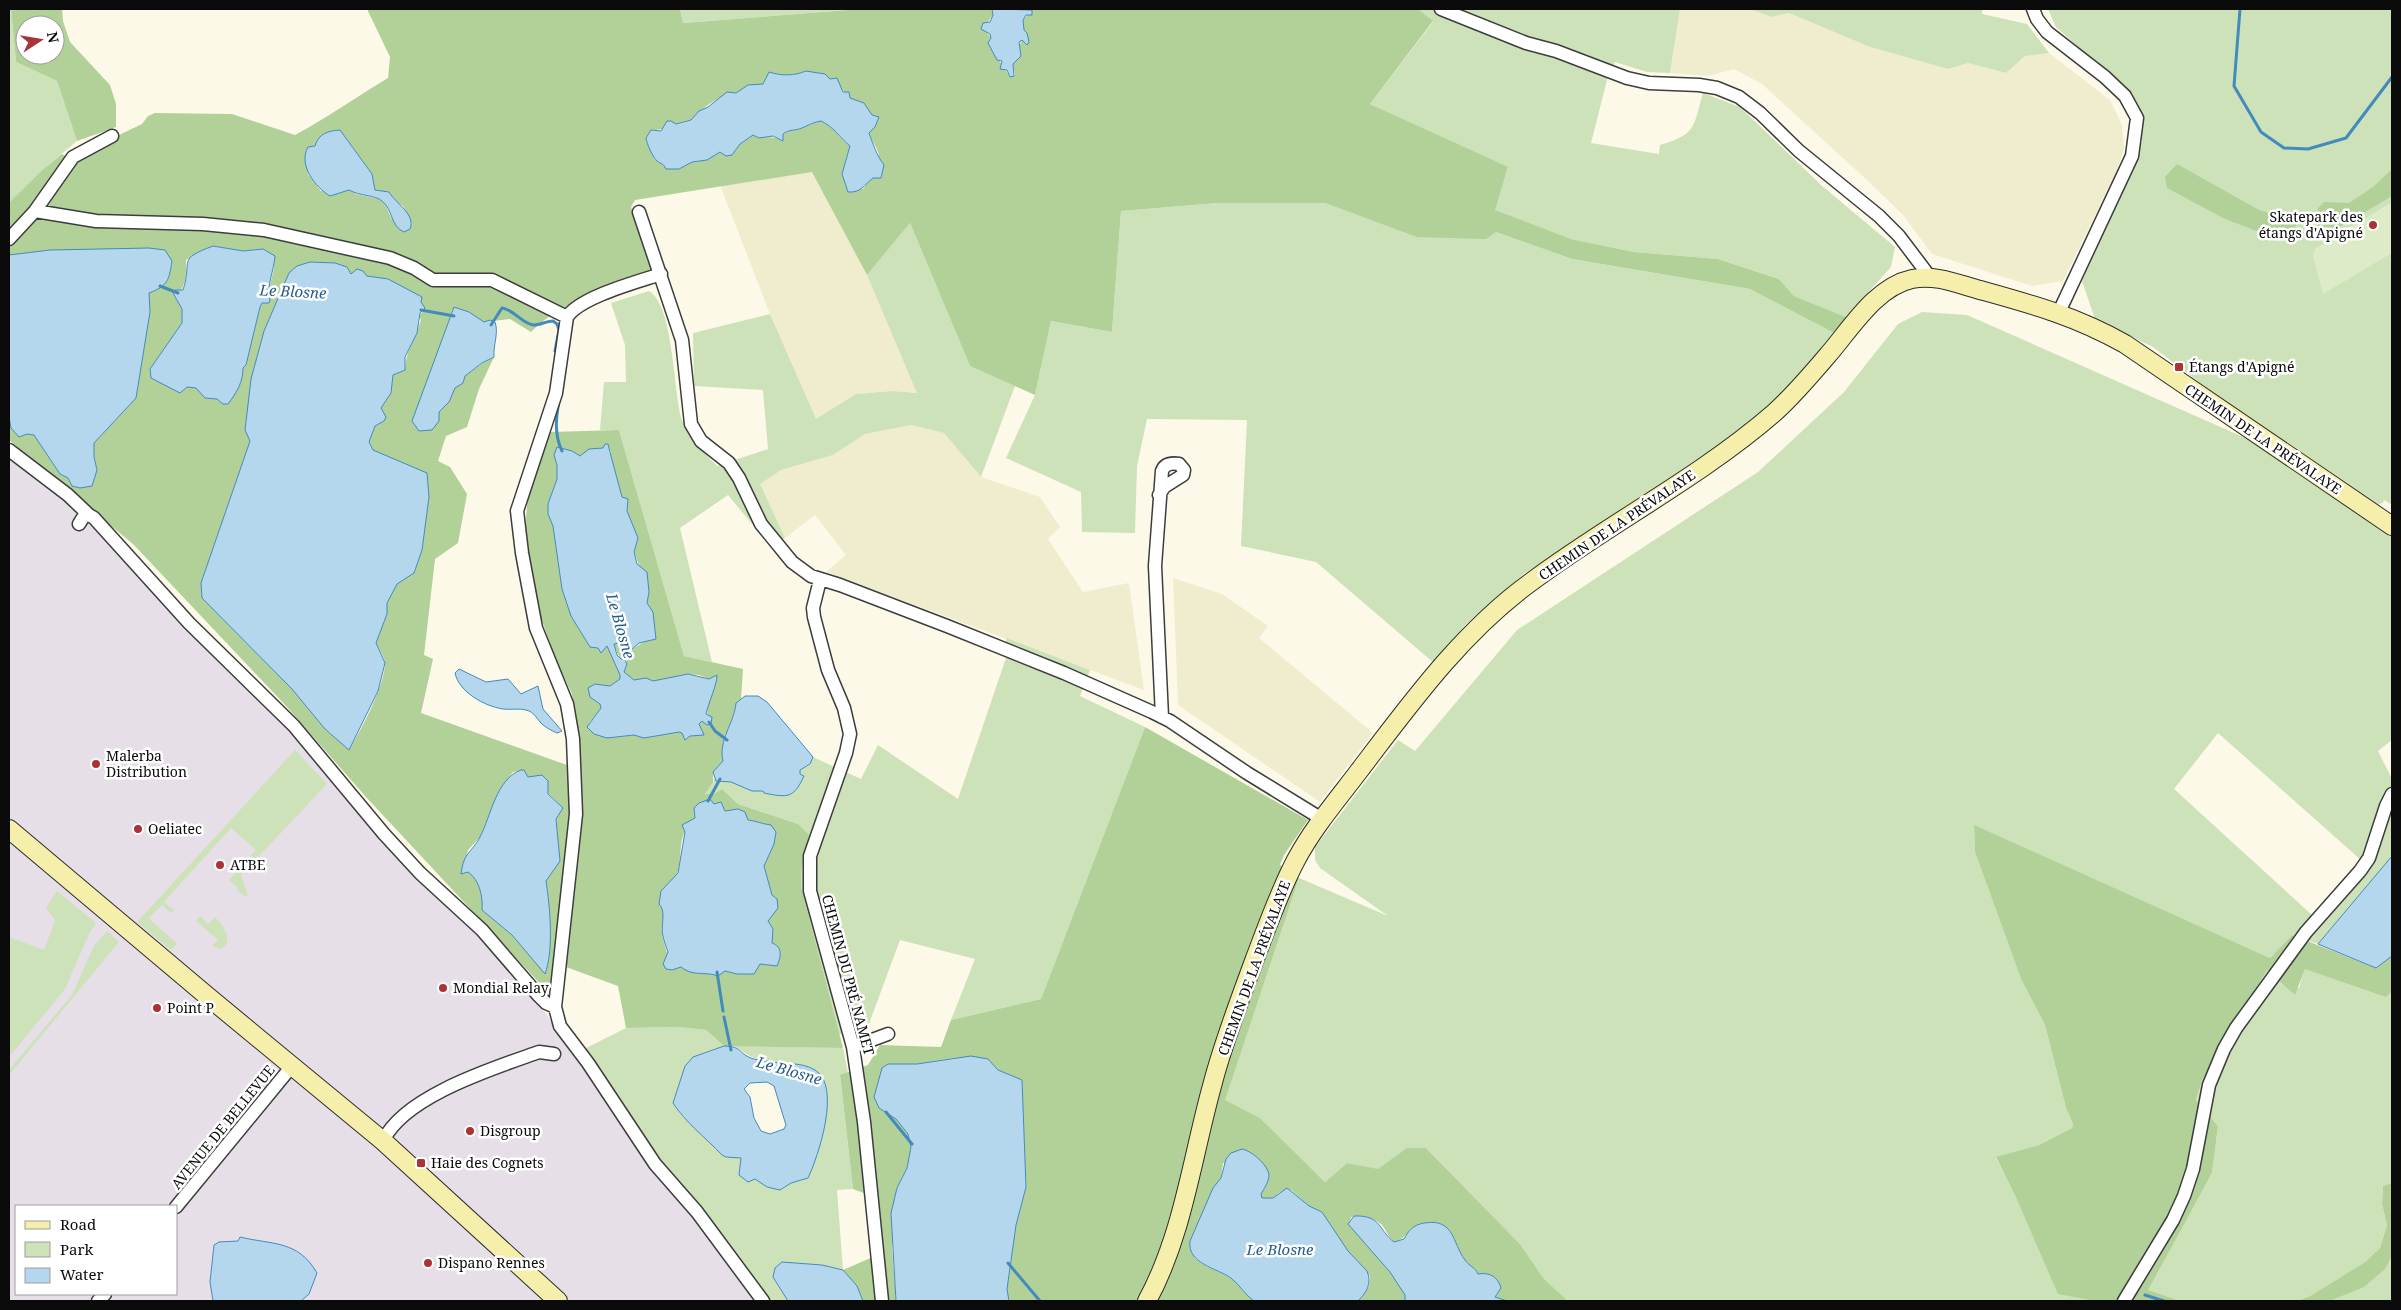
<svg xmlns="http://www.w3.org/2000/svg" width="2401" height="1310" viewBox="0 0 2401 1310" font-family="'Noto Serif',serif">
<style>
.industrial{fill:#e7dfe8;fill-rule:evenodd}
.farmland{fill:#efedcd}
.green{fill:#cde2b8;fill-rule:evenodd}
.forest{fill:#b1d199;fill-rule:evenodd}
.pitch{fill:#deebc8}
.water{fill:#b4d7ee;stroke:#438abd;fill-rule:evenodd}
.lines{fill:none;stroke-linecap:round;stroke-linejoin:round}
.stream{stroke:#438abd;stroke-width:3}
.street-casing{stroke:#3d3d3d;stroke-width:15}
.secondary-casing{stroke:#2c2c2c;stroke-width:20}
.street{stroke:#fff;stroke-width:12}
.secondary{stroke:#f6efab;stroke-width:18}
.poi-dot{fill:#a93336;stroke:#fff;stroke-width:2}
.labels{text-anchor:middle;stroke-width:5;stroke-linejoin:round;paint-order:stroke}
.poi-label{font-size:14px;fill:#0a0a0a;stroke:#fff;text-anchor:start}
.street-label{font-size:14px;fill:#0a0a0a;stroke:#fff}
.water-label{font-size:15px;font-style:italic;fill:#235c8c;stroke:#fff}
</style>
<rect width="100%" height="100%" fill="#fdf9e9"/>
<path class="industrial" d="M9 454 65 498 164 604 290 727 392 852 428 886 454 908 517 975 760 1301H9ZM16 1206H176V1294H16Z"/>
<path class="farmland" d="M1680 9H1750L1771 17 1789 13 1870 47 1948 69 1968 63 2006 73 2025 56 2049 53 2110 100 2122 125 2124 149 2117 170 2063 281 2032 286 1932 254 1903 215 1868 181 1762 84 1734 69 1708 76 1670 73Z
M813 172 867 275 918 393 892 391 856 394 816 420 770 314 720 185Z
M911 425 944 433 981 477 1040 497 1060 527 1048 539 1083 592 1129 583 1144 690 826 572 846 555 815 515 785 538 759 484 781 470 833 455 865 434Z
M1173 578 1222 594 1268 626 1259 638 1373 733 1320 802 1178 705Z"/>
<path class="green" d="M9 9H11L16 62 57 81 77 141 41 171 9 204Z
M680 9H861L683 23Z
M1418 9H1680L1670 73 1647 72 1615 62 1607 80 1591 143 1659 154 1660 145C1697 134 1693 127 1703 93L1740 107 1821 185 1895 247 1891 267 1846 317 1794 296 1779 279 1718 259 1634 252 1571 239 1494 210 1508 168 1370 104 1433 22Z
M1750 9H1982V14L2027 24 2049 53 2025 56 2006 73 1968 63 1948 69 1870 47 1789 13 1771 17Z
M2048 9H2392V505L2384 500 2383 503 2375 505 2279 443 2153 347 2095 319 2082 281 2142 141 2132 95 2056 27Z
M1218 203H1325L1416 237 1496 232 1572 259 1750 289 1836 334 1780 398 1734 437 1525 573 1466 624 1434 663 1316 562 1241 546 1247 420 1147 419 1137 466 1135 533 1082 532 1081 492 1006 458 1035 395 1051 321 1112 332 1121 211Z
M910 223 970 366 1015 386 981 477 944 433 911 425 865 434 833 455 781 470 760 484 785 538 772 548 728 495 680 528 712 662 684 656 619 430H600L604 382H626L625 345 611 303 649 291C674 305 673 392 682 420 689 439 703 451 717 466L768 449 763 390 694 386 693 333 770 314 816 419 856 394 892 391 917 393 867 275Z
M1922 312 1967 315 2259 444 2392 535V740L2378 751 2392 779V856L2318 944 2292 935 2270 958 1974 826 1975 852 2021 979 2045 1025 2066 1108 2073 1124 2072 1128 2039 1145 1996 1158 2017 1200 2058 1293 2095 1301H1568L1544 1279 1520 1244 1426 1148 1407 1149 1378 1170 1347 1163 1325 1182 1260 1118 1224 1100 1299 878 1388 916 1320 868 1315 860V847L1398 740 1415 751 1517 630 1758 472 1844 392 1898 324ZM2218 733 2361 860 2312 915 2174 789Z
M1006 638 1090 670 1080 696 1145 727 1041 999 951 1020 975 959 900 940 866 1032 839 1034 801 886 802 864 798 824 738 804 722 789 713 794 705 795C707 788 713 785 714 778L716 781 732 782 752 791H763L764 793 792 794 803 775 800 774V770L810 765 813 757 861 779 878 745 958 799 1007 655Z
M295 750 327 784 241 875 248 896 246 897 237 890 238 888 229 880 256 850 231 828 164 902 174 910 171 913 162 905 149 918 177 944 171 950 137 922Z
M57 891 96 923 89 934 65 989 9 1057V937L44 950 55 920 46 908Z
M200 916 208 924 215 917C222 925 232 935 225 946L220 949 212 946 218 940 196 921Z
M107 931 119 942 9 1075V1070L72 995 94 946Z
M2305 968 2386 996 2392 991V1183L2383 1186 2382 1204 2387 1225 2380 1248 2365 1262 2310 1296 2297 1301H2180L2147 1290 2212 1173 2218 1126 2196 1100 2202 1080 2267 970 2299 988Z
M679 1027 706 1030 724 1046 708 1051 685 1066 673 1103 681 1115 726 1157 741 1158C752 1175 760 1185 780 1190L791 1183 808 1178 795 1063C769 1063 756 1063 735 1046L843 1048 848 1073 840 1076 853 1189 837 1190 843 1270 822 1265 782 1263 773 1277 788 1301H760L657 1170 574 1054 626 1028Z
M2392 1256V1301H2330C2355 1290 2378 1282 2392 1256Z"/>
<path class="forest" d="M11 9H62L63 21 70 42 110 85 116 104V127L77 141 57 81 16 62ZM25 25H55V55H25Z
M367 9H680L683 23 861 9H992L993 15 987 23 986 31 991 38 988 43 1010 77 1015 75 1013 64 1021 53 1019 48 1024 30 1023 20 1032 10 1030 9H1418L1433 21 1370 104 1508 167 1495 210 1571 239 1634 252 1718 259 1779 279 1794 296 1846 317 1836 334 1750 289 1572 259 1496 232 1486 239 1416 237 1325 203H1218L1121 211 1112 332 1051 321 1035 395 970 366 910 223 867 275 812 172 635 200 631 207 654 271C613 287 562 300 531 332L510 319 484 322 469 312 454 308 439 412 449 402 455 388 463 383 465 376 483 363 494 357 479 389 467 427 446 436 438 461 450 467 467 494 458 543 435 559 424 655 433 659 421 713 578 769 572 694 556 660 539 612 525 528 528 496 550 432 619 430 684 656 743 669 741 699 736 703C734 724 718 740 723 761L713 772V782L705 794H713L722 789 738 804 798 824 809 835 802 864 801 886 843 1048 724 1046 706 1030 679 1027 626 1028 618 986 566 967 544 988 366 797 287 707 134 545 9 440V417L11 428 34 435 60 474 68 478 72 486 97 470 94 457V443L136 398 150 312 149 293 165 250H50L9 255 10 202 41 171 62 154 76 162 121 134 142 124 148 116 155 113 232 114 295 135C327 118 356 97 388 78L390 57ZM806 71 830 80 837 78C842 92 849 100 864 104L872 115 875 127 869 133C871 140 876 146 878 152 883 165 870 179 863 189L842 174 850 146C839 138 834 127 821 121 814 123 809 125 802 128 795 131 789 129 783 134V141C770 134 764 140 753 135L740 144 732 155 720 151 707 160 692 162 679 169 655 160 646 138 651 130C666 131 677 121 691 120 698 112 707 105 716 100 726 93 739 95 748 85L763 84 769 72C782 76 794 76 806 71ZM340 130 372 174 375 190 403 206 412 224 391 218 385 203 380 199 356 194 349 190 321 191 308 174V147L315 146ZM213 246 243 251 263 249 274 268 268 293 270 300 262 303 260 307 246 365 217 399 205 398 196 388 151 378 150 369 182 323V309L175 297C187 286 186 275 186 260ZM310 262 335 263 347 267 351 274 388 279 423 311 419 316 421 320C416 337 405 352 405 370L393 375 391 393 381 408 384 421 375 426 369 442 373 450 398 463 429 497 422 550 414 573 397 584 387 603V614L376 643C379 649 385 658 385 664 384 687 361 730 349 750L325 729 292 689 202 598 201 583 250 441 253 369 257 363 264 331 289 273 297 266ZM561 448 580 456C592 451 598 446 611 451V456L622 497 628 499 627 511 638 538 634 552 649 592 647 603 653 612V640H647L632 649C626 643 622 639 614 644 616 655 625 661 624 672L634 680 646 678 653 681 688 674 699 675 715 681C713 692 705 706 708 716L699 724V735L690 736 679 732 644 738 634 735 607 738 589 723 601 708 600 704 590 697 595 684 610 686 620 679V675L607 645 598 648 589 646 571 616 562 589 553 526 548 514V504L557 479V465L554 455ZM524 770 528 777 548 781V793L558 803 556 819 560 861 546 881C550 906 554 950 545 973L512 935 482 910C483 898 480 880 468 872L462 874 468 850 480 837 499 791 513 772ZM714 804 725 811 738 809 748 820C757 821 762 824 771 825L774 843 764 866 772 895 777 899 768 921 773 929 771 937 777 966 760 964 754 974H737L725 971 699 974 681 967 672 970C670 959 660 937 662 927 663 920 665 910 660 904L666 886C686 875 676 849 685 831 688 826 692 822 695 818L694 808Z
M2177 164 2259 210 2292 220 2296 224 2295 235 2278 239 2225 219 2167 188 2165 177Z
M2392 169V196L2328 234H2317L2318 208 2324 202 2349 203 2373 187Z
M1145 727 1308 820 1284 855 1280 865 1299 878 1225 1100 1260 1118 1325 1182 1347 1163 1378 1169 1407 1148H1426L1520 1244 1544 1279 1568 1301H1507L1495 1297 1501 1288 1497 1279 1478 1274C1474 1268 1469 1266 1465 1260 1455 1247 1453 1221 1430 1222 1426 1223 1419 1223 1415 1226 1406 1232 1406 1239 1394 1242 1388 1237 1387 1231 1382 1225 1374 1218 1361 1214 1351 1217L1349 1224 1390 1272 1406 1295 1405 1301H1358L1369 1286 1370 1277 1367 1271 1348 1251 1321 1211 1309 1206 1291 1190 1280 1192 1273 1198H1261V1194L1268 1181V1173L1261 1162 1223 1163 1221 1178 1213 1188 1190 1245C1190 1265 1218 1269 1231 1278 1240 1285 1245 1295 1254 1301H1009L1007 1289 1016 1225 1026 1187 1022 1080 998 1070 988 1059 954 1058 917 1064H888L896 1119 908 1134 911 1148 907 1168 897 1188 892 1247 896 1301H863L857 1286 843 1270 882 1253 877 1198 853 1189 840 1075 868 1065 880 1045 941 1047 951 1020 1041 999Z
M1974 825 2270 958 2292 935 2376 968 2392 956V991L2386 997 2305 969 2295 995 2267 970 2202 1080 2196 1100 2218 1126 2212 1173 2148 1290 2180 1301H2095L2058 1294 2017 1200 1996 1157 2039 1145 2072 1128 2073 1124 2066 1108 2045 1025 2021 979 1975 852Z
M2392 1183V1256L2385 1269 2364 1287 2330 1301H2297L2310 1296 2365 1262 2380 1248 2387 1225 2382 1204 2383 1186Z"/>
<path class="pitch" d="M2392 202V253L2323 294 2313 256 2315 249Z"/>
<path class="water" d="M992 9 1032 10V15H1026L1023 20 1024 30 1027 33 1029 42 1027 45 1022 40 1019 42 1021 56 1013 64 1014 76 1010 77 1007 70 1000 69 1002 61 997 60 988 43 991 38 990 34 981 29 983 23 990 22 993 15Z
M806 71 825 74 830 79 837 78 843 92H849L850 98 864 103 872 115 879 117 875 127 869 133C873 144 877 156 884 165L881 178H873C864 185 861 193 848 192L842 174 850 146C839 137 834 127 821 121 814 122 809 125 802 128 795 131 789 129 783 134V141L773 136 759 138 753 135 740 144 732 155 726 156 720 152 707 160 692 162 679 169H666C663 163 661 164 657 161 652 156 647 144 646 138L651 130 661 131 667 121H671L676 124 691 120 699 111 708 107 727 92 736 93 748 85 763 84 769 72C782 76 794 76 806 71Z
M340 130 372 174 375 190 389 192C396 204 416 214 410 229L404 232C390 226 393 209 382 201 376 195 359 196 349 190L330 196C315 187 298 165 308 147L315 146C319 133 328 131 340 130Z
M213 246 243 251 263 249 275 256C274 271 266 286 270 300L269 303H262L260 307 246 365 243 368C243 382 237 392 228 404H223L217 399 205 398 196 388 187 387 180 393 151 378 150 369 182 323V309L173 293 175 290H183C193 259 176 260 213 246Z
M149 248 165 250 172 261C169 280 168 286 149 293L150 312 136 398 94 443V457L97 470 92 486 80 488 72 486 68 478 60 474 34 435 27 434 19 437 11 428 9 417V255L50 250Z
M310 262 335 263 347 267 351 274 357 269 363 271 367 276 388 279 422 297 421 302 425 308 420 313 417 333 405 357V370L393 375 391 393 381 408 386 417 384 421 375 426 369 442 373 450 427 473 429 497 422 550 414 573 397 584 387 603V614L376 643 385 663 378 691 349 750 325 729 292 689 202 598 201 583 250 441 245 430 251 379 264 331 289 273 297 266Z
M454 307 469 312 484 322 490 320 495 322C499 333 493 345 494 357L482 363 465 376 463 383 455 388 449 402 439 412V421L432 430 419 431 412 421Z
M605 444H608L611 456 622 497 628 499 627 511 638 538 634 552 637 564 647 572 649 592 647 603 653 612 656 639 639 643 632 649 625 642 614 644 617 655 621 659H624L627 664 624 672 634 680 646 678 653 681 688 674 709 679 717 675C718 682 708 704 706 714L712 717 711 724 707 725 702 721 699 724 704 735 690 736 685 740 682 733 679 732 644 738 634 735 607 738 594 734 587 727 601 708 600 704 590 697 588 688 595 684 610 686 620 679V675L607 646 601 653 598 648 590 647 571 616 562 589 553 526 548 514V504L557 479V465L554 455 557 447 572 451 580 456 589 449 603 448Z
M459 669 486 682 508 679 521 694 538 686 543 709 562 731 557 733C552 731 547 728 543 725 537 720 535 712 526 710 520 708 510 710 503 709 484 706 459 692 455 673Z
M745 696H758L767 702 813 757 810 764 800 770V774L804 776C794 798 788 798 764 793L763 791H752L731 782 716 781 713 772 723 761C718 740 734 724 736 703Z
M521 770H524L528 777 542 775 548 781V794L563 808 556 819 560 861 546 881C550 907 554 950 545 974L512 935 482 910C483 898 480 880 468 872L461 874C464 851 471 854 480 837 491 816 496 779 521 770Z
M710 799 714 804 721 802 725 811 738 809 745 812 748 820C757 821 762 824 771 825L776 832 774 844 764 866 772 895 777 899 778 908 768 921 773 929 772 943C783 947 781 957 777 966L760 964 754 974H737L725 971 718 976C705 971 693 977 681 967L672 970 666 969 663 964 668 952C666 947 664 941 663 936 660 926 667 912 659 904L661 891 678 873 685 832 682 825 695 818 694 808 699 803Z
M2392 856V956L2376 968 2318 944Z
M724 1046C742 1046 738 1053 751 1058 755 1060 761 1060 766 1061 782 1065 800 1061 815 1070 842 1086 818 1157 808 1178L791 1183 780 1190 767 1187 755 1179 748 1182 739 1175 741 1158 726 1157 722 1155C706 1138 685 1122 673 1103L685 1066 693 1057ZM767 1082 774 1086 786 1125 784 1129 770 1134 761 1131 754 1118 750 1097 744 1089 750 1083Z
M971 1056 988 1059 998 1070 1022 1080 1026 1187 1016 1225 1007 1289 1009 1301H896L891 1213 897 1188 907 1168 911 1147 908 1134 896 1119 879 1108 874 1097 882 1068 888 1064H917Z
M1242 1149C1252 1151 1268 1165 1269 1175 1269 1181 1264 1189 1261 1194L1262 1198H1273L1287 1188 1309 1206 1322 1212 1348 1251 1367 1271C1372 1283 1367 1292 1358 1301H1254C1245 1295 1240 1285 1231 1278 1217 1268 1187 1264 1190 1241L1213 1188 1221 1178 1226 1159 1231 1153Z
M1354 1216C1382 1215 1378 1230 1394 1242L1404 1239C1409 1230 1413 1225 1424 1223 1455 1218 1452 1243 1465 1260 1469 1266 1475 1267 1478 1274 1490 1272 1498 1277 1501 1288L1495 1297 1507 1301H1405V1295L1390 1272 1348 1224Z
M240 1237C273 1245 298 1240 317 1273L309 1294 301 1301H213L210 1282 214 1245 219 1242 238 1241Z
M782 1262 822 1265 843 1270 857 1286 863 1301H788L773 1277 775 1268Z"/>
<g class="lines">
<path class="stream" d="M2240 9 2234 86 2261 132 2284 148 2308 149 2346 138 2392 77
M160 286 178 293
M421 310 454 316
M491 325 502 308C515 310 522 324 534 325 540 325 547 321 553 321L557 324 559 330 555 351
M559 401C556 418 554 434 562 451
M709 722 715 731 727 740
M708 801 720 779
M717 972 723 1011
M724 1017 731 1050
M886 1112 912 1144
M1008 1263 1040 1301
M2145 1295 2164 1301"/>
<g class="street-casing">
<path id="street" d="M1441 9 1526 43 1556 51 1627 78 1649 83 1699 85 1717 88 1739 97 1760 113 1799 151 1879 216 1899 236 1930 277
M2033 9 2037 19 2047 32 2105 77 2125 96 2137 118 2132 156 2059 312
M35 211 96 221 203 224 264 230 390 258 414 268 433 280H492L567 317
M639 212 682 340 691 424 701 441 729 463 739 478 761 524 792 562 811 576 840 585 947 626 1064 673 1152 712 1170 721 1247 773 1322 819
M9 239 35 211 73 157 112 136
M661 274C637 282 580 297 567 317L556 393 517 511 522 553 536 628 567 704 573 739 576 814 555 1007 560 1026 588 1063 655 1164 697 1212 763 1301
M9 450 68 495 89 515
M1159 495 1164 487 1183 475 1184 470 1179 464C1172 463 1165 463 1162 471L1155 566 1162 717
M79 524 84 516 89 515 94 518 189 623 294 726 384 834 420 873 482 930 539 996 546 1003 555 1007
M820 580 813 608 814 617 828 670 844 708 850 734 846 753 810 856V891L853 1047 864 1122 882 1301
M853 1047 888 1034
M383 1141C404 1096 494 1068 539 1052L554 1054
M176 1207 292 1066
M98 1301 105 1294
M2124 1301 2173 1220 2184 1196 2193 1169 2209 1085 2224 1049 2236 1028 2306 932 2360 871 2369 858 2386 806 2392 794"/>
</g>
<g class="secondary-casing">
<path id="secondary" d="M9 829 206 995 383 1141 558 1301
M1147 1301C1183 1235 1192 1158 1212 1086 1223 1043 1239 1002 1254 961 1267 927 1279 892 1296 860 1313 828 1337 800 1359 771 1410 704 1462 632 1531 582 1610 523 1699 478 1774 413 1793 396 1810 376 1827 356 1850 330 1875 287 1912 279 1935 274 1958 284 1980 290 2034 305 2075 316 2125 344L2392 526"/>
</g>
<use href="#street" class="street"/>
<use href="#secondary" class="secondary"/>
</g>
<g class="poi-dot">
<circle cx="2373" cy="225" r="5"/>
<rect x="2174" y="362" width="10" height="10" rx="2.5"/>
<circle cx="96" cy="764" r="5"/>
<circle cx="138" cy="829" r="5"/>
<circle cx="220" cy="865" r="5"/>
<circle cx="443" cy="988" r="5"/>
<circle cx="157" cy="1008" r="5"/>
<circle cx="470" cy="1131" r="5"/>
<rect x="416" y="1158" width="10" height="10" rx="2.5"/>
<circle cx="428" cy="1263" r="5"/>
</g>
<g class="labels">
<g class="poi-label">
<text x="2363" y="222" text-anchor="end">Skatepark des<tspan x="2363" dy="16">étangs d'Apigné</tspan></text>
<text x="2189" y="372">Étangs d'Apigné</text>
<text x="106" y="761">Malerba<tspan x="106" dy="16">Distribution</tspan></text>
<text x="148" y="834">Oeliatec</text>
<text x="230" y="870">ATBE</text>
<text x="453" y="993">Mondial Relay</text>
<text x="167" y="1013">Point P</text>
<text x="480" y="1136">Disgroup</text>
<text x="431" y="1168">Haie des Cognets</text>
<text x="438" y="1268">Dispano Rennes</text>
</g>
<g class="street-label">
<text transform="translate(2263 439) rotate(34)" y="5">CHEMIN DE LA PRÉVALAYE</text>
<text transform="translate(1617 525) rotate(-34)" y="5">CHEMIN DE LA PRÉVALAYE</text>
<text transform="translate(1254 968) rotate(-70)" y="5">CHEMIN DE LA PRÉVALAYE</text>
<text transform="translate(848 975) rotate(75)" y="5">CHEMIN DU PRÉ NAMET</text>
<text transform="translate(223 1127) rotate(-51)" y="5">AVENUE DE BELLEVUE</text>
</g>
<g class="water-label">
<text transform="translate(293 292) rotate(3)" y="5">Le Blosne</text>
<text transform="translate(620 626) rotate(74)" y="5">Le Blosne</text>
<text transform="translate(789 1071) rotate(16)" y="5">Le Blosne</text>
<text x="1280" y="1255">Le Blosne</text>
</g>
</g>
<rect width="2401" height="1310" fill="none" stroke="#0a0a0a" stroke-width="20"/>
<rect x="15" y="1205" width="162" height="90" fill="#ffffff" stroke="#9d9d9d"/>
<rect x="25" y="1221" width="25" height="8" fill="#f6efab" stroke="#9d9d9d"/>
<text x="60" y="1230" font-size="15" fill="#0a0a0a">Road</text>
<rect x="25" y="1242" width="25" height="15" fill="#cde2b8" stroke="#9d9d9d"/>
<text x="60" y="1255" font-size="15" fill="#0a0a0a">Park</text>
<rect x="25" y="1268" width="25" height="15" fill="#b4d7ee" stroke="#9d9d9d"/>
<text x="60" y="1280" font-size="15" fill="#0a0a0a">Water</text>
<g transform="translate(40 40) rotate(78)"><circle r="24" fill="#ffffff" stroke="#9d9d9d"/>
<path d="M0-4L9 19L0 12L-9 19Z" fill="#a93336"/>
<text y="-8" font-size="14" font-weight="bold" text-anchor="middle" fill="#0a0a0a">N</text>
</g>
</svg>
